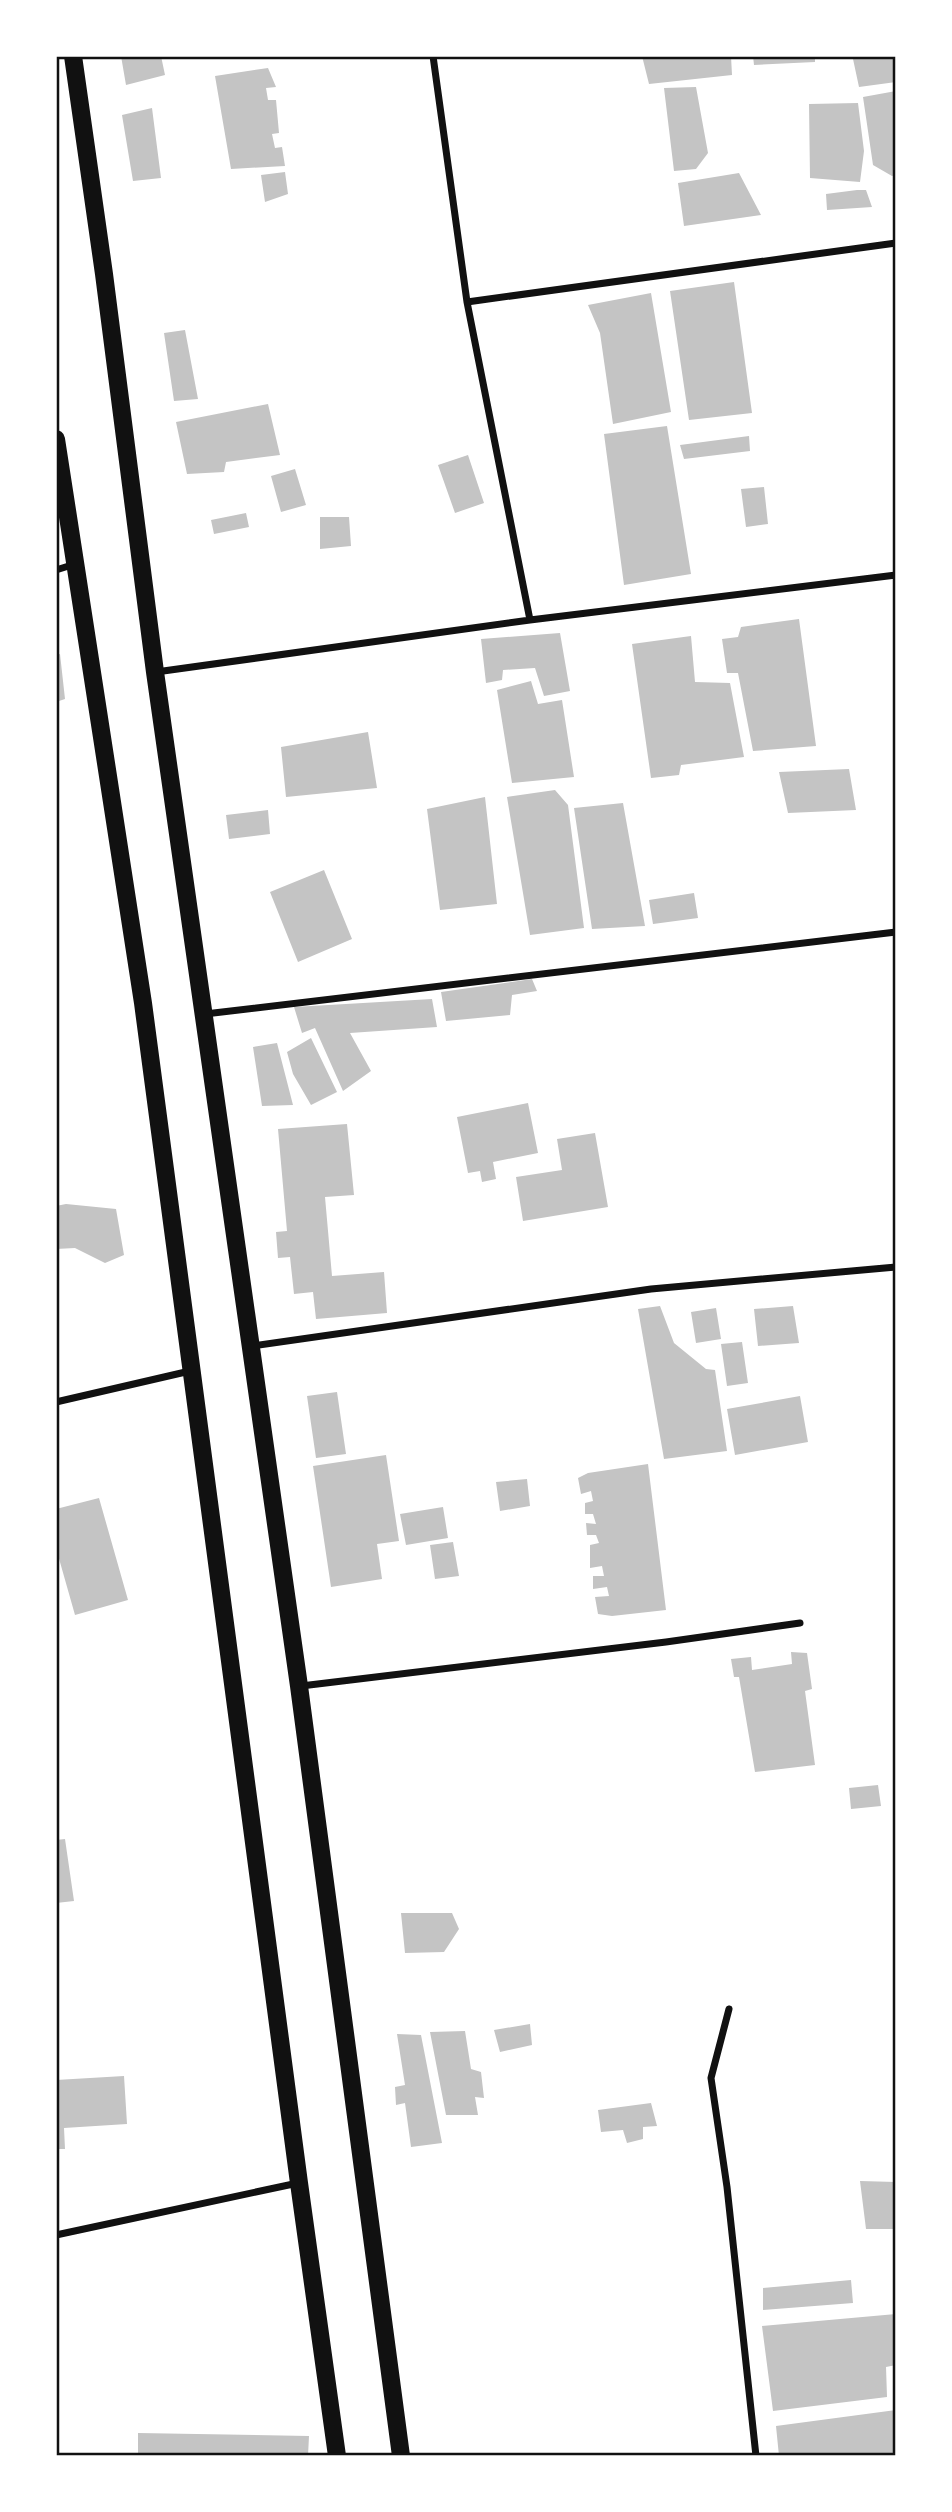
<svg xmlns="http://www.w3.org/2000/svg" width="952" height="2512" viewBox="0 0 952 2512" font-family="Roboto,sans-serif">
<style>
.building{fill:#c4c4c4}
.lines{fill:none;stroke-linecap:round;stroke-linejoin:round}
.minor{stroke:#111;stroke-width:7}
.primary{stroke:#111;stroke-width:18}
.neatline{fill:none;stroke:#111;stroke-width:2.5}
</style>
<rect width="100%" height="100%" fill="#fff"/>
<path class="building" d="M121 56H161L165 75 126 85Z
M642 56H731L732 75 649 84Z
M753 56H815V62L754 65Z
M896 56V82L859 87 853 59Z
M268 68 276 87 266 88 268 100H276L279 133 272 134 275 148 282 147 285 166 231 169 215 76Z
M696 87 708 153 696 169 674 171 664 88Z
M896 91V175L892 176 873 165 863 97Z
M858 103 864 151 860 182 810 178 809 104Z
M152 108 161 178 133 181 122 115Z
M285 172 288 194 265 202 261 175Z
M739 173 761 215 684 226 678 183Z
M857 190H866L872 207 827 210 826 194Z
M734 282 752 413 689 420 670 291Z
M651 293 671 412 613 424 600 333 588 305Z
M185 330 198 399 174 401 164 333Z
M268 404 280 455 226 462 224 472 187 474 176 422Z
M667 426 691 574 624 585 604 434Z
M749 436 750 451 684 459 680 445Z
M468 455 484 503 455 513 438 465Z
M295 469 306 505 281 512 271 476Z
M764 487 768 524 746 527 741 489Z
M246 513 249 527 214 534 211 520Z
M320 517H349L351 546 320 549Z
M799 619 816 746 753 751 738 673H727L722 639 738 637 741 627Z
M560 633 570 691 544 696 535 668 503 670 502 680 486 683 481 639Z
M691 636 695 682 730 683 744 757 681 765 679 775 651 778 632 644Z
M60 654 65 699 56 702V655Z
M531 681 538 704 562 700 574 777 512 783 497 690Z
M368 732 377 788 286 797 281 747Z
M849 769 856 810 788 813 779 772Z
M555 790 568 805 584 928 530 935 507 797Z
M485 797 497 904 440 910 427 809Z
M623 803 645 926 592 929 574 808Z
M268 810 270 834 229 839 226 815Z
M324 870 352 939 298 962 270 892Z
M694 893 698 918 653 924 649 900Z
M532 979 537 991 512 995 510 1015 446 1021 441 992Z
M432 999 437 1027 350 1033 371 1071 343 1091 315 1028 302 1033 294 1007Z
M311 1038 337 1092 311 1105 293 1074 287 1052Z
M277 1043 293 1105 262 1106 253 1047Z
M528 1103 538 1153 493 1162 496 1179 482 1182 480 1171 468 1173 457 1117Z
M347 1124 354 1195 325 1197 332 1276 384 1272 387 1313 316 1319 313 1292 294 1294 290 1257 278 1258 276 1232 287 1231 278 1129Z
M595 1133 608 1207 523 1221 516 1177 562 1170 557 1139Z
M66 1204 116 1209 124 1255 105 1263 75 1248 56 1249V1206Z
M660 1306 674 1343 706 1369 715 1370 727 1451 664 1459 638 1309Z
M793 1306 799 1343 758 1346 754 1309Z
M716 1308 721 1339 696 1343 691 1312Z
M742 1342 748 1383 727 1386 721 1344Z
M337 1392 346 1454 316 1458 307 1396Z
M800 1396 808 1442 735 1455 727 1409Z
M386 1455 399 1541 377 1544 382 1579 331 1587 313 1466Z
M648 1464 666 1610 612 1616 598 1614 595 1597 609 1596 607 1587 593 1589V1576H604L602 1566 590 1568V1545L599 1543 596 1535H587L586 1523 596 1524 593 1514H585V1503L593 1501 591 1491 581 1494 578 1478 588 1473Z
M527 1479 530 1506 500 1511 496 1482Z
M99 1498 128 1600 75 1615 56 1548V1509Z
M443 1507 448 1538 406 1545 400 1514Z
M453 1542 459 1576 435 1579 430 1545Z
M791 1652 807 1653 812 1689 805 1691 815 1765 755 1772 739 1677H734L731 1659 751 1657 752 1670 792 1664Z
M878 1785 881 1806 851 1809 849 1788Z
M65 1839 74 1901 56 1903V1840Z
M401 1913H452L459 1929 444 1952 405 1953Z
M530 2024 532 2045 500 2052 494 2030Z
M465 2031 471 2069 481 2072 484 2098 475 2097 478 2115H446L430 2032Z
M397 2034 421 2035 442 2143 411 2147 405 2103 396 2105 395 2087 405 2085Z
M124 2076 127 2124 64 2128 65 2149H56V2080Z
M651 2103 657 2126 643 2127V2139L627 2143 623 2130 601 2132 598 2110Z
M860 2181 896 2182V2229H866Z
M851 2280 853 2303 763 2310V2288Z
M896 2314V2365L886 2367 887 2397 773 2411 762 2326Z
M896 2410V2456H779L776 2426Z
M138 2433 309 2436 308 2456H138Z"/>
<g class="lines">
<path class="minor" d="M433 56 467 302 530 620
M467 302 896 243
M56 570 75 564
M156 672 530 620 896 575
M205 1014 896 932
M252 1346 651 1289 896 1267
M56 1402 190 1371
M301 1686 666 1642 800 1623
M729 2009 711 2078 727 2187 756 2456
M56 2235 298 2183"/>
<path class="primary" d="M73 56 104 274 155 672 299 1686 401 2456
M56 439 143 1003 299 2183 337 2456"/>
</g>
<rect width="952" height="2512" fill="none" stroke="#ffffff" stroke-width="116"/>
<rect x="58" y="58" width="836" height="2396" class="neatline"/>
</svg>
